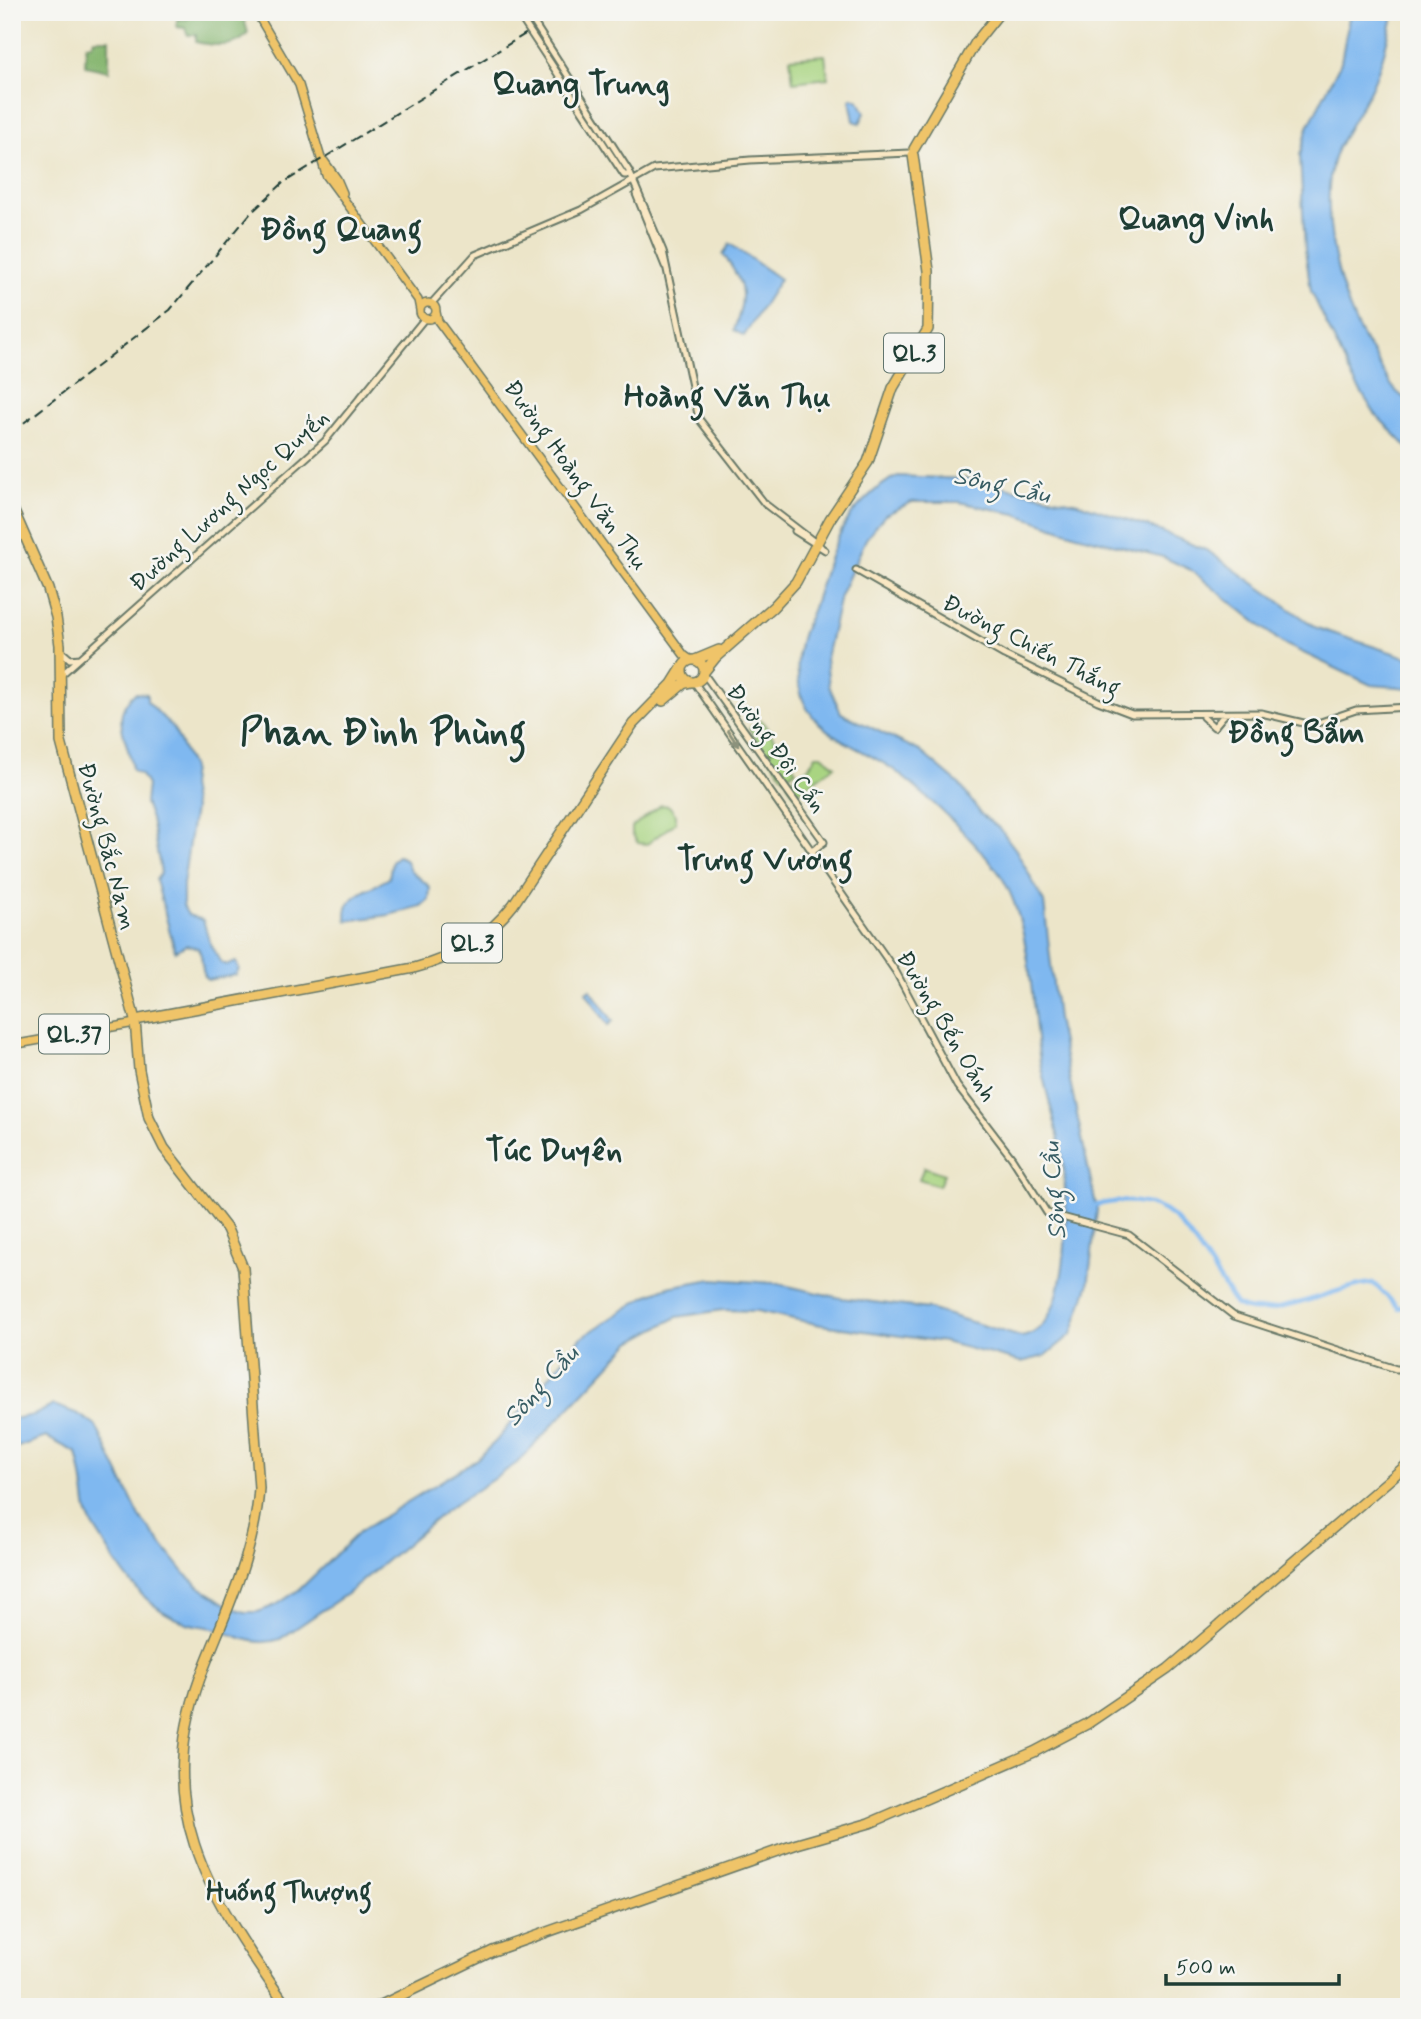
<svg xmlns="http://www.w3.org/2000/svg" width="1421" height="2019" viewBox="0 0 1421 2019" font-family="Mynerve,sans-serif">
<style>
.green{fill:#a9d481;stroke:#64885a;stroke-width:2}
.forest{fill:#86b66f;stroke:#527a52;stroke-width:2}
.water{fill:#7fb8f0;stroke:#4f7a92;stroke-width:2}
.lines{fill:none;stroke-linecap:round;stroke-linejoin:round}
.river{stroke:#7fb8f0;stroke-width:4.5}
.secondary-casing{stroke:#677868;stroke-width:9}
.primary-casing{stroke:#677868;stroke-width:10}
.highway-casing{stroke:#677868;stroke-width:12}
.secondary{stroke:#f9e7c3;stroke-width:5}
.primary{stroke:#efc469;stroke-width:7}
.highway{stroke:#efc469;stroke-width:9}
.rail{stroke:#1f3d34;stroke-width:2;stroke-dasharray:10 5;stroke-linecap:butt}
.secondary-bridge-casing{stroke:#677868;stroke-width:9;stroke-linecap:butt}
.secondary-bridge{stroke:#f9e7c3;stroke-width:5}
.oneway{fill:#8c927c}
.labels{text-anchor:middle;stroke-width:5;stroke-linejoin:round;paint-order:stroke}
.shield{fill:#f6f6f2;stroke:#60746d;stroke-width:2}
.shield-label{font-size:23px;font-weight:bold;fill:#1f3d34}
.street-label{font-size:24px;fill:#1f3d34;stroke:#f6f6f2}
.water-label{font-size:26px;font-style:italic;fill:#375c63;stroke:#f6f6f2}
.quarter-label{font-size:28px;font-weight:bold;fill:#1f3d34;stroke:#f6f6f2}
.district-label{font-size:32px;font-weight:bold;fill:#1f3d34;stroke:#f6f6f2}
.town-label{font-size:38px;font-weight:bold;fill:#1f3d34;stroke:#f6f6f2}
</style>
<rect width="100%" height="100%" fill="#f6f6f2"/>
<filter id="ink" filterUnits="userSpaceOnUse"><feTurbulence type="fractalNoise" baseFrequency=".0143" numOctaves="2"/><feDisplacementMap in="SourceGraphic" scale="14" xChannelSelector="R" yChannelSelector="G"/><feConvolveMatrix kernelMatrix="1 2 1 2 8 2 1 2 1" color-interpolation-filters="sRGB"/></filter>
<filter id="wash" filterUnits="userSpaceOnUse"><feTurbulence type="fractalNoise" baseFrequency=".00686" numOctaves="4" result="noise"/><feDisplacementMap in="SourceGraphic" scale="28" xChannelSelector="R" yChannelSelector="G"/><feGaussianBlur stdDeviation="1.57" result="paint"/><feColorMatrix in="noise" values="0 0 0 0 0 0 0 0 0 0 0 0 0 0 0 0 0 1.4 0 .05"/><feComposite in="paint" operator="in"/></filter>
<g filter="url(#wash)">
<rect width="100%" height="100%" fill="#ece5c9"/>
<path class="green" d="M825 55 828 78 793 82 790 58Z
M761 720 778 744 766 753 749 729Z
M779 746 796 770 785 778 767 754Z
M816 755H822L835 766 795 794 787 783 809 767Z
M661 805 669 806 676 815V822L647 844 638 843 632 834V827Z
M924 1167 944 1174 939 1186 919 1179Z"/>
<path class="forest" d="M190 12H242L248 33C237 49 213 46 196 42V35H188L185 28 177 27V19H187Z
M94 39H109V71L85 66 86 45 92 44Z"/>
<path class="water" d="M1350 12H1394C1388 39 1381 69 1368 94 1357 115 1344 132 1335 155 1317 205 1340 308 1371 350 1382 366 1390 393 1409 400V449L1376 415 1352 378 1311 291 1305 250 1300 155 1308 127 1341 62Z
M853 98 859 101 865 113 860 123 854 121 850 100Z
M730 244 780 279 744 336 734 330C747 296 745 284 723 254Z
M898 476 965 479 996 485 1078 503 1150 527 1208 551 1317 628 1409 658V688L1371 685 1282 643 1191 570 1163 557 1077 535 1016 514 959 502H912L885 515 866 539 840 596 826 658 829 686 841 713 920 751 960 785 981 814 1000 829 1016 850 1044 902 1057 1019 1097 1210 1088 1286 1072 1334 1045 1356 1021 1362 944 1342 821 1325 757 1311 723 1310 677 1317 631 1342 517 1463 444 1512 348 1593 280 1639C255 1648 236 1635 213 1628 205 1626 196 1626 187 1623 149 1610 127 1581 107 1548 100 1535 88 1522 86 1505 84 1487 82 1472 77 1453L46 1437 12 1449V1419L34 1415 54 1405 78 1414 96 1426 140 1517 187 1576 201 1588 233 1608 245 1612H258L276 1605 300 1589 359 1532 477 1459 496 1441 581 1338 646 1296 668 1287 712 1279 774 1283 841 1298 929 1309 1021 1337C1077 1330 1068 1183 1060 1144 1054 1116 1045 1089 1040 1062 1031 1005 1032 915 996 869 968 834 933 801 898 773 869 750 818 738 803 700 797 684 796 660 800 643 802 631 809 619 813 608 823 578 835 531 857 508 868 496 883 482 898 476Z
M135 693 147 694V701L174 729 192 768 190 786 194 809 183 884V906L188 915 203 920 210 943 221 963 227 965 236 962 239 969 236 975 208 980C199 971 205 959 198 948L186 945 175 951 156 880 161 873 151 819 145 803 147 785 141 775 132 770C130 739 107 718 135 693Z
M398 856 405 859 410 870 430 887 429 899 421 906 389 915 347 921C340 895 373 889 389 878L392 861Z
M590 989 613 1021 608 1025 586 992Z"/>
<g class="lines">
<path class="river" d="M1094 1206C1118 1199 1151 1198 1172 1216 1191 1233 1220 1281 1236 1305 1268 1324 1334 1286 1373 1283L1399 1308 1409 1305"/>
</g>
</g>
<g filter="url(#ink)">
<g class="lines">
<g class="secondary-casing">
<path id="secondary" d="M579 93 629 171 663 251 699 419 765 504 821 547
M573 97 624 175H629
M636 194 665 266
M431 304 475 255 581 210 654 169 750 160 910 153
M795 531 825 550
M856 570 1004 655 1098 701 1132 714 1261 713 1312 725 1356 710 1409 707
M62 652 70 659 80 658
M704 674 824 842 812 851
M60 676 325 441 425 318
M694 682 896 972 957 1086 1012 1158 1047 1213 1129 1235 1234 1316 1396 1369H1409
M1203 717 1214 727 1224 715"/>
</g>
<g class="primary-casing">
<path id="primary" d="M256 12 299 85 326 175 418 300 420 310
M324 161 337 179 343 193
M420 311a8 8 0 1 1 16 0a8 8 0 1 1-16 0Z
M436 312 438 321 684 655 691 660
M12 1045 135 1023"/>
</g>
<g class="highway-casing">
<path id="highway" d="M914 149 976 42 1000 12
M12 507 48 589 56 617 60 645 61 742 135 1020 139 1070 149 1118 164 1148 227 1229 243 1268 259 1488C255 1551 228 1607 205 1665 148 1807 208 1892 287 2007
M682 671a11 11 0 1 1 22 0a11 11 0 1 1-22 0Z
M695 660 719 650
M704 672 716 657 773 607 796 582 830 519 868 462 893 388 928 329 929 271 913 155
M663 701 683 684 691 682
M135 1020 414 968C453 958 488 937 513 905L633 724 672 684 682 668
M377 2007 493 1951 797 1844 870 1823 1034 1752 1087 1724 1168 1669 1409 1463"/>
</g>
<use href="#secondary" class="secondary"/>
<use href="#primary" class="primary"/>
<use href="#highway" class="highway"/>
<path class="rail" d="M12 432 170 310 250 214 283 183 561 12"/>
<g class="secondary-bridge-casing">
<path id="secondary-bridge" d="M517 12 573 97
M527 12 579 93"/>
</g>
<use href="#secondary-bridge" class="secondary-bridge"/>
</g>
<defs><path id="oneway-solid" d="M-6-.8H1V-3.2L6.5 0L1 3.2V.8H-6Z" transform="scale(1.75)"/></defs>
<use class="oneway" href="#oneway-solid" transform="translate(733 738) rotate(56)"/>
</g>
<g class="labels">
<g class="shield">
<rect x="884" y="333.5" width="60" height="39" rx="5"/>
<rect x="442" y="923.5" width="60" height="39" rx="5"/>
<rect x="39" y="1014.5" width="70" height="39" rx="5"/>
</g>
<g class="shield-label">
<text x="914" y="361">QL.3</text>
<text x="472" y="951">QL.3</text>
<text x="74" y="1042">QL.37</text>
</g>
<g class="street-label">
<text transform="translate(577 475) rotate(54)" y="8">Đường Hoàng Văn Thụ</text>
<text transform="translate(229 500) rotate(-42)" y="8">Đường Lương Ngọc Quyến</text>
<text transform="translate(1032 645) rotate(27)" y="8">Đường Chiến Thắng</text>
<text transform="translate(777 748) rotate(54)" y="8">Đường Đội Cấn</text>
<text transform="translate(108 846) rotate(75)" y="8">Đường Bắc Nam</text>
<text transform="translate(947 1026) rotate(59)" y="8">Đường Bến Oánh</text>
</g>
<g class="water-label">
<text transform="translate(1002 484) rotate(12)" y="9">Sông Cầu</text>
<text transform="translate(1053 1191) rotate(-94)" y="9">Sông Cầu</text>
<text transform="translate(540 1385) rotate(-48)" y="9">Sông Cầu</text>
</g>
<g class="quarter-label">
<text x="289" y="1900">Huống Thượng</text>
</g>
<g class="district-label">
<text x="581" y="94">Quang Trung</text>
<text x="1196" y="229">Quang Vinh</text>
<text x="341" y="239">Đồng Quang</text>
<text x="728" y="406">Hoàng Văn Thụ</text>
<text x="1296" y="742">Đồng Bẩm</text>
<text x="765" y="869">Trưng Vương</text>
<text x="554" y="1160">Túc Duyên</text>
</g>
<g class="town-label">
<text x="383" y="744">Phan Đình Phùng</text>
</g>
</g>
<rect width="1421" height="2019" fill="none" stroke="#f6f6f2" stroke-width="42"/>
<path d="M1166 1974v10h173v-10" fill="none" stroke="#1f3d34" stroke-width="3.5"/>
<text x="1176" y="1974" font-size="21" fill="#1f3d34" stroke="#f6f6f2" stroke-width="5" paint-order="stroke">500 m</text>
</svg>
